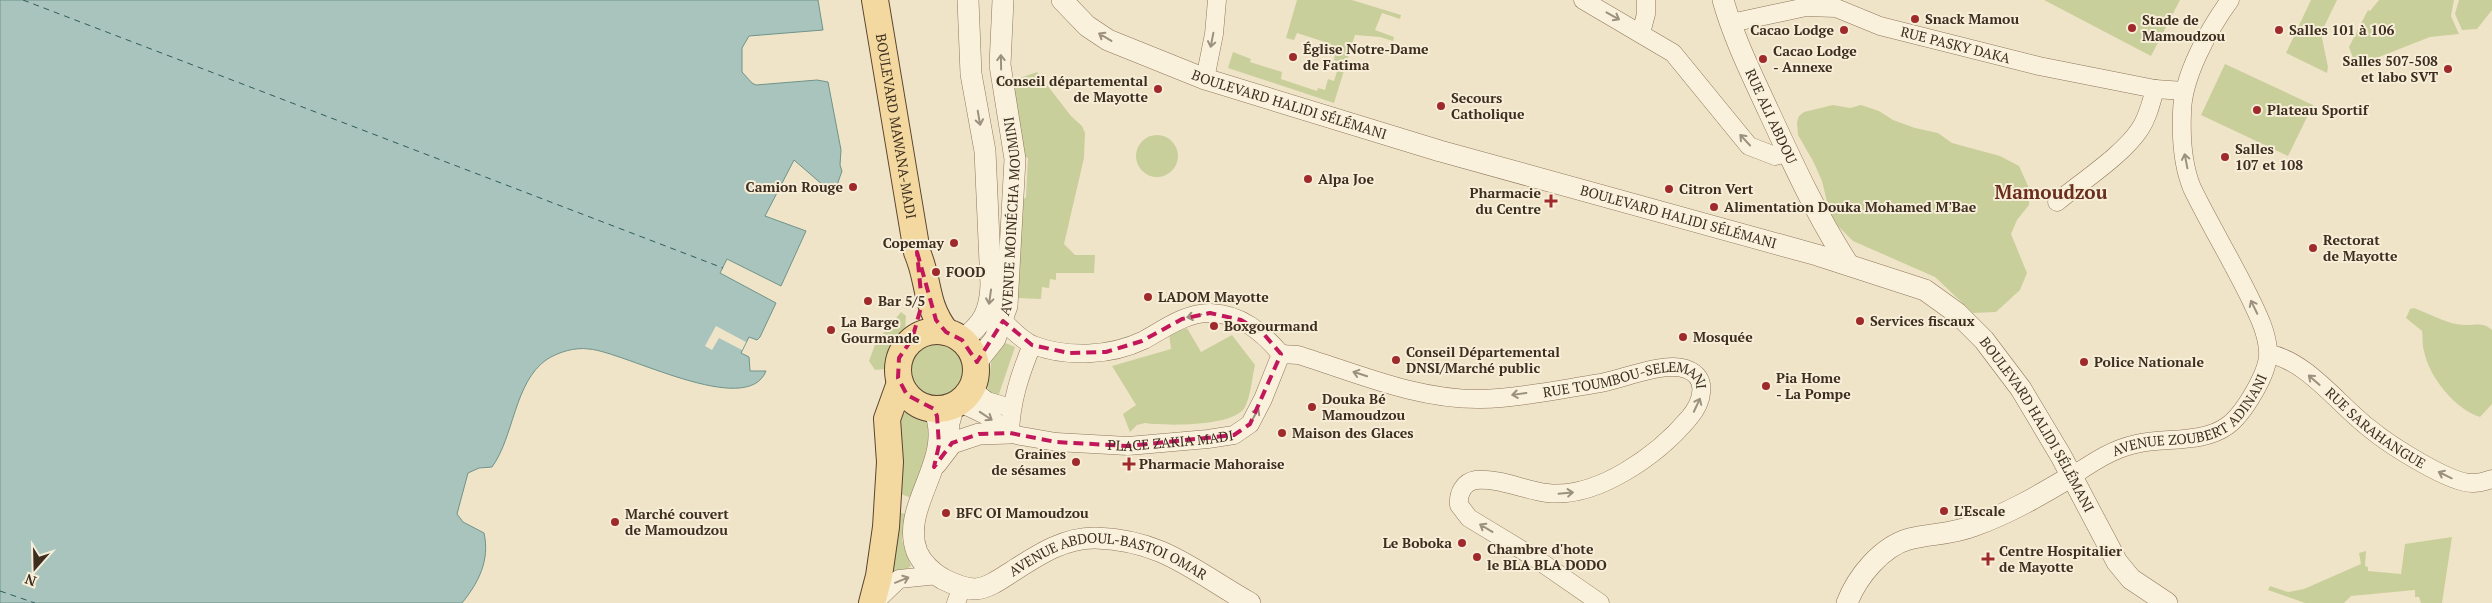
<svg xmlns="http://www.w3.org/2000/svg" width="2492" height="603" viewBox="0 0 2492 603" font-family="'PT Serif',serif">
<style>
.green{fill:#c9cf9b}
.water{fill:#a9c4bc;stroke:#6f938a}
.pier{fill:#f0e4c8}
.lines{fill:none;stroke-linecap:round;stroke-linejoin:round}
.ferry{stroke:#2f5d5a;stroke-width:1;stroke-dasharray:6 5;stroke-linecap:butt}
.minor-casing{stroke:#8d765c;stroke-width:19}
.tertiary-casing{stroke:#8d765c;stroke-width:22}
.primary-casing{stroke:#5b4430;stroke-width:28}
.minor{stroke:#faf1dc;stroke-width:18}
.tertiary{stroke:#faf1dc;stroke-width:21}
.primary{stroke:#f3d9a0;stroke-width:26}
.oneway{stroke:#9c907e}
.marked{fill:none;stroke:#c2185b;stroke-width:4;stroke-dasharray:10 6;stroke-linejoin:round}
.poi-dot{fill:#9e2a2b;stroke:#f7eed8;stroke-width:2}
.labels{text-anchor:middle;stroke-width:4;stroke-linejoin:round;paint-order:stroke}
.poi-label{font-size:14px;font-weight:bold;fill:#3d2e20;stroke:#f7eed8;text-anchor:start}
.street-label{font-size:14px;fill:#3d2e20;stroke:#f7eed8}
.district-label{font-size:19px;font-weight:bold;fill:#6b2e1e;stroke:#f7eed8}
</style>
<rect width="100%" height="100%" fill="#f0e4c8"/>
<path class="green" d="M1297 0H1352L1401 15 1400 19 1382 13 1375 30 1394 37 1393 41 1380 37 1355 35 1334 103 1228 68 1233 52 1251 59 1250 62 1282 72 1281 79 1317 91 1318 88 1325 90 1328 79 1334 81 1340 62 1334 60 1336 49 1331 47V44L1297 33 1294 40 1286 38Z
M2044 0H2180L2151 56Z
M2311 0H2337L2321 33 2328 67 2327 73 2286 53Z
M2379 0H2454L2451 16 2459 34 2430 37 2356 66 2349 47 2368 10 2370 11Z
M2459 0H2492V10L2477 29 2462 30 2455 14Z
M2225 64 2313 105 2288 156 2201 115Z
M1037 72 1071 116 1082 126 1085 133 1084 158 1064 244 1075 255H1095L1094 273H1056V280L1050 279 1049 288 1042 287 1041 299 1016 298 1018 204 1026 197 1028 158 1022 156 1008 79 1020 78Z
M1833 105 1850 108 1861 105 1879 111 1893 120 1915 128 1938 133 1952 143 2000 156 2019 166 2029 188V205L2017 220 2011 234 2027 273 2020 290 1996 312 1973 313 1935 277 1853 241 1838 226 1829 210 1822 181 1813 161 1798 135 1797 122 1799 116 1804 112Z
M1136 156a21 21 0 1 1 42 0a21 21 0 1 1-42 0Z
M2414 308C2431 314 2448 325 2466 325 2477 325 2483 322 2492 330V404L2480 417C2455 409 2429 377 2424 351 2422 345 2423 337 2422 331L2406 318 2410 309Z
M901 312 906 316 905 330 886 369 875 370 869 361 876 342Z
M1187 328 1201 352 1232 335 1255 365C1252 378 1251 395 1245 407 1235 427 1164 426 1145 423L1137 425 1130 432 1123 414 1136 405 1112 366 1171 349 1169 334Z
M908 371a30 30 0 1 1 60 0a30 30 0 1 1-60 0Z
M1003 342 1015 347 998 397 988 392V386L993 349Z
M911 410C917 412 925 415 928 421 938 439 918 479 911 498L896 492V431L901 415Z
M893 511 906 514 902 540 911 566 893 578 882 580Z
M2452 537 2442 603H2421L2419 597H2415V590L2351 596 2344 603H2305L2268 590 2270 586 2288 592 2304 589 2361 564 2359 553 2366 551 2365 566 2368 567V571L2401 574 2405 544Z"/>
<path class="water" d="M0 0H818L823 30 749 36 742 48V72L752 83 756 85 817 80 828 82 841 150 840 165 842 171 836 188 831 192 794 160 765 216 806 231 781 286 727 259 720 273 776 303 760 337 757 340 749 337 741 353 749 357 750 371H766C747 419 625 352 589 349 575 347 558 352 546 360 514 383 514 437 492 467L479 468 468 473 457 514 463 522 484 533C490 560 479 582 462 603H0Z"/>
<path class="pier" d="M716 326 746 342 742 350 719 338 712 350 705 346Z"/>
<g class="lines">
<path class="ferry" d="M23 0 723 268
M0 591 35 603"/>
<g class="minor-casing">
<g id="minor">
<path d="M1583 0 1673 53 1749 146 1775 156 1788 153"/>
<path id="s1" d="M1731 23 1806 7 1836 8 1880 26 2039 66 2155 89 2184 91"/>
<path d="M1641 33 1646 14V0"/>
<path d="M1205 79 1214 34 1217 0"/>
<path d="M2057 202C2081 182 2123 155 2140 129 2148 117 2151 103 2155 89"/>
<path d="M1003 321C1012 329 1021 340 1033 345 1067 358 1111 356 1144 340 1164 329 1187 312 1211 313 1241 314 1262 332 1281 354"/>
<path id="s2" d="M1281 354 1298 355C1357 373 1417 400 1481 399 1520 398 1562 389 1601 383 1623 379 1664 361 1686 369 1710 377 1702 403 1689 418 1658 455 1597 499 1547 493 1523 490 1500 478 1476 480 1463 482 1458 494 1459 505L1469 518 1535 558 1600 603"/>
<path id="s3" d="M2269 354C2306 360 2339 405 2369 428 2388 444 2450 484 2473 483 2480 483 2486 481 2492 479"/>
<path d="M972 389 987 401 1011 408"/>
<path id="s4" d="M960 403 985 415 1016 435 1056 442 1128 446 1208 439 1234 435 1250 424 1263 399 1281 354"/>
<path d="M1010 433C1011 401 1020 374 1032 345"/>
<path id="s5" d="M2072 476C2092 463 2112 449 2136 444 2164 437 2202 444 2227 426 2243 415 2270 371 2268 351 2267 332 2258 315 2250 298 2232 261 2210 225 2192 188 2183 166 2181 137 2182 113 2182 77 2209 29 2230 0"/>
<path d="M874 603 899 579 938 575"/>
<path d="M956 603 962 587"/>
</g>
</g>
<g class="tertiary-casing">
<g id="tertiary">
<path id="s6" d="M1062 0 1087 26 1108 40 1205 79 1440 151 1817 255 1925 290 1957 313 1984 340 2021 389 2061 456 2117 562 2131 579 2167 603"/>
<path id="s7" d="M1723 0C1734 39 1752 75 1769 112 1793 164 1817 216 1848 264"/>
<path d="M962 340C983 324 990 312 991 285L985 151 971 74 968 0"/>
<path id="s8" d="M976 363 995 339 1007 306 1015 159 1000 65 1003 0"/>
<path id="s9" d="M934 409C956 461 899 505 917 552 922 563 933 573 943 579 953 584 964 589 975 589 989 588 1002 578 1013 571 1038 555 1065 537 1096 538 1163 540 1195 572 1250 603"/>
<path d="M948 441 949 423 954 405"/>
<path d="M936 464 952 443 979 434 1010 433"/>
<path d="M1847 603C1857 577 1881 547 1909 539 1930 534 1953 534 1973 526 2008 514 2040 495 2072 476"/>
</g>
</g>
<g class="primary-casing">
<g id="primary">
<path id="s10" d="M875 0 917 252C930 282 924 303 946 332"/>
<circle cx="937" cy="370" r="39"/>
<path d="M872 603 879 576 886 527 890 462 887 419 900 383"/>
</g>
</g>
<use href="#minor" class="minor"/>
<use href="#tertiary" class="tertiary"/>
<use href="#primary" class="primary"/>
</g>
<defs><path id="oneway-shaft" d="M-6 0H5M1.5-3L5.5 0L1.5 3" fill="none" stroke-width="1.6" stroke-linecap="round" stroke-linejoin="round" transform="scale(1.25)"/></defs>
<g class="oneway">
<use href="#oneway-shaft" transform="translate(1613 16) rotate(29)"/>
<use href="#oneway-shaft" transform="translate(1105 37) rotate(-149)"/>
<use href="#oneway-shaft" transform="translate(1212 40) rotate(101)"/>
<use href="#oneway-shaft" transform="translate(1001 62) rotate(-91)"/>
<use href="#oneway-shaft" transform="translate(979 118) rotate(80)"/>
<use href="#oneway-shaft" transform="translate(1745 140) rotate(-133)"/>
<use href="#oneway-shaft" transform="translate(2186 161) rotate(-101)"/>
<use href="#oneway-shaft" transform="translate(990 297) rotate(98)"/>
<use href="#oneway-shaft" transform="translate(2254 307) rotate(-116)"/>
<use href="#oneway-shaft" transform="translate(1194 316) rotate(168)"/>
<use href="#oneway-shaft" transform="translate(1360 374) rotate(-162)"/>
<use href="#oneway-shaft" transform="translate(2314 380) rotate(-139)"/>
<use href="#oneway-shaft" transform="translate(1519 394) rotate(172)"/>
<use href="#oneway-shaft" transform="translate(1697 405) rotate(-65)"/>
<use href="#oneway-shaft" transform="translate(1255 415) rotate(-61)"/>
<use href="#oneway-shaft" transform="translate(986 416) rotate(34)"/>
<use href="#oneway-shaft" transform="translate(2445 475) rotate(-154)"/>
<use href="#oneway-shaft" transform="translate(1566 493) rotate(-5)"/>
<use href="#oneway-shaft" transform="translate(1486 528) rotate(-149)"/>
<use href="#oneway-shaft" transform="translate(902 580) rotate(-22)"/>
</g>
<path class="marked" d="M917 252 936 320 946 332 962 340 977 362 1003 321 1032 345 1069 353 1106 352 1142 341 1182 319 1210 313 1241 320 1262 332 1281 354 1250 424 1234 435 1128 446 1056 442 1010 433 979 434 952 443 934 467 939 445 937 416 934 409 907 395 898 378 899 358 912 339 922 304Z"/>
<g class="poi-dot">
<circle cx="1915" cy="19" r="5"/>
<circle cx="2132" cy="28" r="5"/>
<circle cx="1844" cy="30" r="5"/>
<circle cx="2279" cy="30" r="5"/>
<circle cx="1293" cy="57" r="5"/>
<circle cx="1763" cy="59" r="5"/>
<circle cx="2448" cy="69" r="5"/>
<circle cx="1158" cy="89" r="5"/>
<circle cx="1441" cy="106" r="5"/>
<circle cx="2257" cy="110" r="5"/>
<circle cx="2225" cy="157" r="5"/>
<circle cx="1308" cy="179" r="5"/>
<circle cx="853" cy="187" r="5"/>
<circle cx="1669" cy="189" r="5"/>
<path d="M1548.5 193.5h5v5h5v5h-5v5h-5v-5h-5v-5h5z"/>
<circle cx="1714" cy="207" r="5"/>
<circle cx="954" cy="243" r="5"/>
<circle cx="2313" cy="248" r="5"/>
<circle cx="936" cy="272" r="5"/>
<circle cx="1148" cy="297" r="5"/>
<circle cx="868" cy="301" r="5"/>
<circle cx="1860" cy="321" r="5"/>
<circle cx="1214" cy="326" r="5"/>
<circle cx="831" cy="330" r="5"/>
<circle cx="1683" cy="337" r="5"/>
<circle cx="1396" cy="360" r="5"/>
<circle cx="2084" cy="362" r="5"/>
<circle cx="1766" cy="386" r="5"/>
<circle cx="1312" cy="407" r="5"/>
<circle cx="1282" cy="433" r="5"/>
<circle cx="1076" cy="462" r="5"/>
<path d="M1126.5 456.5h5v5h5v5h-5v5h-5v-5h-5v-5h5z"/>
<circle cx="1944" cy="511" r="5"/>
<circle cx="946" cy="513" r="5"/>
<circle cx="615" cy="522" r="5"/>
<circle cx="1462" cy="543" r="5"/>
<circle cx="1477" cy="557" r="5"/>
<path d="M1985.5 551.5h5v5h5v5h-5v5h-5v-5h-5v-5h5z"/>
</g>
<g class="labels">
<g class="poi-label">
<text x="1925" y="24">Snack Mamou</text>
<text x="2142" y="25">Stade de<tspan x="2142" dy="16">Mamoudzou</tspan></text>
<text x="1834" y="35" text-anchor="end">Cacao Lodge</text>
<text x="2289" y="35">Salles 101 à 106</text>
<text x="1303" y="54">Église Notre-Dame<tspan x="1303" dy="16">de Fatima</tspan></text>
<text x="1773" y="56">Cacao Lodge<tspan x="1773" dy="16">- Annexe</tspan></text>
<text x="2438" y="66" text-anchor="end">Salles 507-508<tspan x="2438" dy="16">et labo SVT</tspan></text>
<text x="1148" y="86" text-anchor="end">Conseil départemental<tspan x="1148" dy="16">de Mayotte</tspan></text>
<text x="1451" y="103">Secours<tspan x="1451" dy="16">Catholique</tspan></text>
<text x="2267" y="115">Plateau Sportif</text>
<text x="2235" y="154">Salles<tspan x="2235" dy="16">107 et 108</tspan></text>
<text x="1318" y="184">Alpa Joe</text>
<text x="843" y="192" text-anchor="end">Camion Rouge</text>
<text x="1679" y="194">Citron Vert</text>
<text x="1541" y="198" text-anchor="end">Pharmacie<tspan x="1541" dy="16">du Centre</tspan></text>
<text x="1724" y="212">Alimentation Douka Mohamed M'Bae</text>
<text x="2323" y="245">Rectorat<tspan x="2323" dy="16">de Mayotte</tspan></text>
<text x="944" y="248" text-anchor="end">Copemay</text>
<text x="946" y="277">FOOD</text>
<text x="1158" y="302">LADOM Mayotte</text>
<text x="878" y="306">Bar 5/5</text>
<text x="1870" y="326">Services fiscaux</text>
<text x="841" y="327">La Barge<tspan x="841" dy="16">Gourmande</tspan></text>
<text x="1224" y="331">Boxgourmand</text>
<text x="1693" y="342">Mosquée</text>
<text x="1406" y="357">Conseil Départemental<tspan x="1406" dy="16">DNSI/Marché public</tspan></text>
<text x="2094" y="367">Police Nationale</text>
<text x="1776" y="383">Pia Home<tspan x="1776" dy="16">- La Pompe</tspan></text>
<text x="1322" y="404">Douka Bé<tspan x="1322" dy="16">Mamoudzou</tspan></text>
<text x="1292" y="438">Maison des Glaces</text>
<text x="1066" y="459" text-anchor="end">Graines<tspan x="1066" dy="16">de sésames</tspan></text>
<text x="1139" y="469">Pharmacie Mahoraise</text>
<text x="1954" y="516">L'Escale</text>
<text x="956" y="518">BFC OI Mamoudzou</text>
<text x="625" y="519">Marché couvert<tspan x="625" dy="16">de Mamoudzou</tspan></text>
<text x="1452" y="548" text-anchor="end">Le Boboka</text>
<text x="1487" y="554">Chambre d'hote<tspan x="1487" dy="16">le BLA BLA DODO</tspan></text>
<text x="1999" y="556">Centre Hospitalier<tspan x="1999" dy="16">de Mayotte</tspan></text>
</g>
<g class="street-label">
<text dy="5" stroke="none"><textPath href="#s1" startOffset="232">RUE PASKY DAKA</textPath></text>
<text dy="5" stroke="none"><textPath href="#s6" startOffset="254">BOULEVARD HALIDI SÉLÉMANI</textPath></text>
<text dy="5" stroke="none"><textPath href="#s7" startOffset="126">RUE ALI ABDOU</textPath></text>
<text dy="5" stroke="none"><textPath href="#s10" startOffset="128">BOULEVARD MAWANA-MADI</textPath></text>
<text dy="5" stroke="none"><textPath href="#s8" startOffset="156">AVENUE MOINÉCHA MOUMINI</textPath></text>
<text dy="5" stroke="none"><textPath href="#s6" startOffset="659">BOULEVARD HALIDI SÉLÉMANI</textPath></text>
<text dy="5" stroke="none"><textPath href="#s2" startOffset="355">RUE TOUMBOU-SELEMANI</textPath></text>
<text dy="5" stroke="none"><textPath href="#s5" startOffset="138">AVENUE ZOUBERT ADINANI</textPath></text>
<text dy="5" stroke="none"><textPath href="#s6" startOffset="1094">BOULEVARD HALIDI SÉLÉMANI</textPath></text>
<text dy="5" stroke="none"><textPath href="#s3" startOffset="131">RUE SARAHANGUE</textPath></text>
<text dy="5" stroke="none"><textPath href="#s4" startOffset="220">PLACE ZAKIA MADI</textPath></text>
<text dy="5" stroke="none"><textPath href="#s9" startOffset="365">AVENUE ABDOUL-BASTOI OMAR</textPath></text>
</g>
<g class="district-label">
<text x="2051" y="199">Mamoudzou</text>
</g>
</g>
<g transform="translate(35 568) rotate(200)" stroke="#f7eed8" stroke-width="4" paint-order="stroke">
<path d="M0-4L9 19L0 12L-9 19Z" fill="#3d2e20"/>
<text y="-8" font-size="14" font-weight="bold" text-anchor="middle" fill="#3d2e20">N</text>
</g>
</svg>
